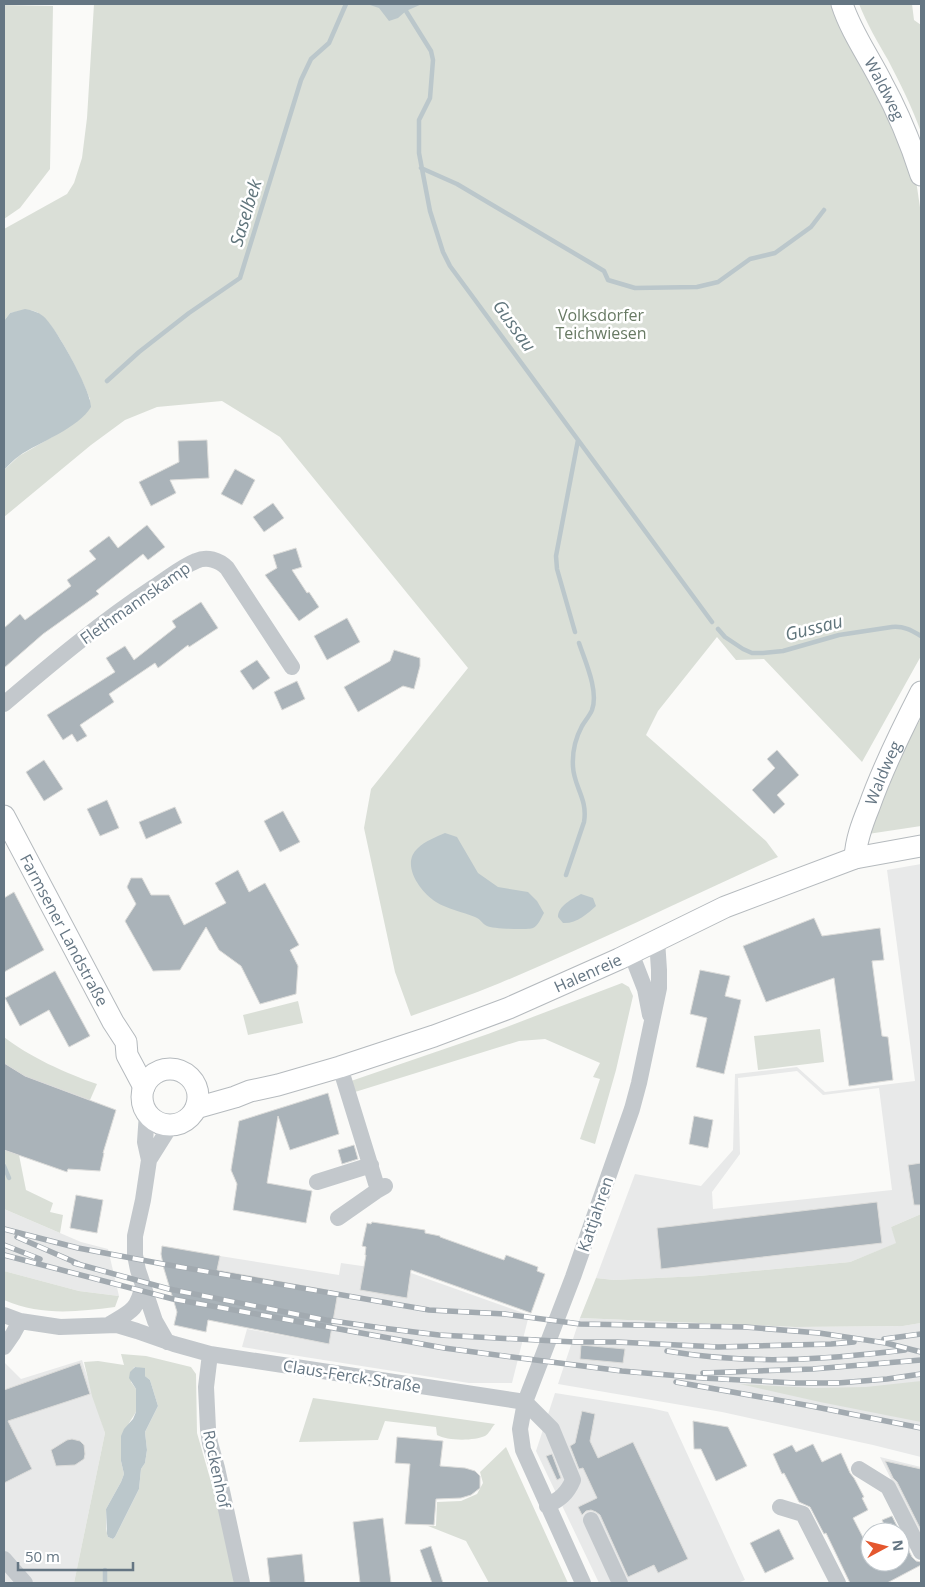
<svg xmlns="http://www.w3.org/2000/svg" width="925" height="1587" viewBox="0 0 925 1587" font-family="'Open Sans',sans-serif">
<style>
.built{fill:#e8e9e9;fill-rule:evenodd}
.green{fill:#dadfd7;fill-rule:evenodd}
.water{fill:#bbc7cb}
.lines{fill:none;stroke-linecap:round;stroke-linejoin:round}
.stream{stroke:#bbc7cb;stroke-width:4.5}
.building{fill:#aab3b9;stroke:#dcdcda}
.major-casing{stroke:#b5babe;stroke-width:23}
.minor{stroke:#c3c8cc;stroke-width:16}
.major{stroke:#fff;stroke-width:21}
.rail-casing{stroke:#a2aab0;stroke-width:5.5}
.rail{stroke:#fff;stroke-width:4;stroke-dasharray:11;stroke-linecap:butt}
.labels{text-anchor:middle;stroke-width:5;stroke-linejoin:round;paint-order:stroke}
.street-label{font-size:16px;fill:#657683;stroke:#fff}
.park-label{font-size:16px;fill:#687a64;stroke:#fff}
.water-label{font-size:18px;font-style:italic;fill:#60757c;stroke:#fff}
</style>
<rect width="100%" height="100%" fill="#fafaf8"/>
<path class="built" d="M921 864V1214L891 1227 897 1243 850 1262 699 1276 614 1280 596 1278 635 1174 701 1186 733 1150 735 1074 797 1067 825 1092 915 1081 887 870ZM797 1071 823 1095 879 1088 892 1190 713 1209 712 1192 740 1154 738 1078Z
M4 1209 81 1242 108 1249 119 1296 79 1291 4 1271Z
M220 1256 339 1275 341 1263 411 1273 529 1315 512 1383H469L242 1347 247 1329 329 1344 338 1292 217 1270Z
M580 1318 795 1327 903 1326 921 1323V1457L873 1445 722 1412 558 1384Z
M82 1360 105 1433 74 1583H4V1362L21 1379Z
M555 1393 650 1408 668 1412 745 1580 738 1583H599L536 1451Z
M880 1457 921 1467V1540Z"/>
<path class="green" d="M94 4H830L914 167 921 214V656L862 762 764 659 736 660 717 637 658 711 646 735 766 841 778 857C685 899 594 944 500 983 471 995 441 1005 411 1016L395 972 364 828 371 789 468 668 280 437 222 401 157 407 125 420 91 445 4 517V470L19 456 52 437 90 399C83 380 53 316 34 311 27 309 17 312 10 313L4 321V229L67 194 74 183 82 158 87 118Z
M859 4H912L914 20 921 25V132C912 107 900 83 888 60 877 41 867 24 859 4Z
M4 5 53 6 50 169 20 208 4 219Z
M921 718V826L868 834 888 775Z
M622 983 629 987 633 996 616 1070 595 1144 580 1139 600 1079 593 1077 600 1063 545 1039 519 1041 355 1092 351 1081 488 1034Z
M298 1001 303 1023 248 1035 243 1015Z
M820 1029 824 1062 758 1070 754 1036Z
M4 1037C28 1056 67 1074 97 1084L90 1100 25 1076 4 1063Z
M4 1150 19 1155 26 1190 53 1203 50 1212 63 1215 60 1233 4 1209Z
M921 1214V1323L903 1326 795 1327 580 1318 596 1278 614 1280 699 1276 850 1262 896 1243 891 1227Z
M4 1271 79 1291 119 1296 115 1307C75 1312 42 1316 4 1300Z
M121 1354 146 1356 191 1367 196 1374 197 1433 224 1527 236 1583H74L105 1433 92 1396 84 1362 98 1361 124 1365ZM134 1367 145 1369V1376L150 1380 158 1406 145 1432 147 1450 145 1463 141 1469 139 1489 115 1537 113 1539 108 1537 106 1529V1509L121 1482 124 1474 121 1461 129 1423 136 1412V1389L131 1382Z
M921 1381V1422L820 1402 740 1384 814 1388 866 1387Z
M313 1398 495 1424C492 1427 489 1434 485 1436 474 1441 447 1441 437 1435L436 1427 385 1421 378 1440 299 1442Z
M506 1447 568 1583H489L466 1541 428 1526H436L437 1502 461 1501 477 1494 483 1483 480 1472Z"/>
<path class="water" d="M367 4H422L406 11 398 18 389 21 379 8Z
M25 309C32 310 38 312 43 316 55 325 92 392 91 407 79 428 39 442 19 456 13 460 9 465 4 470V321L10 313Z
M445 833 457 837 478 873 498 887 528 892 537 901 544 913C541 918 538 926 533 928 529 930 492 929 487 926 482 924 481 919 475 917 463 912 447 909 436 902 420 892 400 864 418 848 425 841 436 837 445 833Z
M581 894 593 898 596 906C587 914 576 924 563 923L558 917C558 906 572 899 581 894Z
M135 1367 145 1368V1376L150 1380 158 1406 145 1432 147 1450 145 1463 141 1469 139 1489 115 1537 113 1539 108 1537 107 1534 106 1509 121 1482 124 1474 121 1461V1436L124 1429 133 1419 136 1412V1389L129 1378 130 1372Z"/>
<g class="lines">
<path class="stream" d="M406 11 431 51 433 60 430 98 419 120V153L430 211 443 252 450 266 712 622
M421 168 457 184 589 262 604 271 608 280 635 288 697 287 718 282 750 259 775 253 811 227 824 210
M107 381 139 352 189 313 240 278 301 80 311 59 329 43 346 4
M718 629 725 637 743 649 752 653H763L783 651 839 635 892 627C904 626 911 630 921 636
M575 632 557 569 556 556 578 440
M566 875 584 822C588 799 574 787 573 767 572 752 575 739 582 726 585 721 590 715 592 710 599 691 585 661 579 643
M4 1166 9 1178
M105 1583V1570"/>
</g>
<path class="building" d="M207 440 209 478 170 480 176 493 151 506 139 482 179 462 178 441Z
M235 469 255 480 242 505 221 494Z
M273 503 284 518 264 532 253 517Z
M147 525 165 547 148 560 143 554 96 591 99 594 43 634 4 668V628L20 614 25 620 71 586 67 580 96 559 89 551 109 536 118 548Z
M296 548 302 567 292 570 307 593 309 592 319 607 299 621 265 575 277 568 273 555Z
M201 602 218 628 189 647 188 645 158 668 155 663 109 694 114 702 80 725 87 736 77 742 72 734 63 740 47 715 115 672 106 658 125 646 134 660 176 627 172 621Z
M347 618 360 642 327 660 314 636Z
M394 650 420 658V666L414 689 403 686 358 712 344 687 390 661Z
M257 660 270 678 253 690 240 671Z
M297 681 305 699 282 710 274 692Z
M777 750 799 775 777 795 785 804 774 814 752 790 775 768 767 759Z
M44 760 63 789 44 801 26 772Z
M107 800 119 828 100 836 87 809Z
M175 807 182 823 146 839 139 822Z
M283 811 300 842 280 852 264 821Z
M238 870 249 892 265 883 299 945 290 950 298 966 296 994 260 1004 241 966 219 950 206 927 180 970 153 971 125 921 136 904 127 887 131 878H142L151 895H169L184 925 226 903 215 883Z
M14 892 44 950 4 972V898Z
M814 918 822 936 880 928 884 960 872 961 882 1036 888 1037 893 1080 849 1086 834 978 766 1002 743 946Z
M700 970 730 976 725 996 741 1000 724 1074 696 1067 707 1018 690 1014Z
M55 971 90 1036 69 1047 49 1010 20 1026 5 998Z
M4 1063 25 1076 116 1110 103 1153H104L100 1171 68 1169 67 1172 4 1150Z
M328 1093 339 1134 290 1150 278 1116 267 1183 312 1191 306 1223 233 1210 237 1184 231 1170 239 1121Z
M694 1116 713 1120 708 1148 689 1144Z
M354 1145 358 1159 342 1164 338 1150Z
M921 1163V1205H914L908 1165Z
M76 1195 103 1200 97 1233 70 1228Z
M877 1202 882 1243 661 1269 657 1228Z
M372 1222 425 1230V1233L440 1236V1237L504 1260 506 1255 538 1267 537 1271 545 1274 531 1313 411 1270 407 1298 360 1290 366 1255H365L366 1247 362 1246 367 1223 371 1224Z
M162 1246 220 1256 217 1270 338 1292 329 1344 208 1320 206 1332 174 1325 177 1312 164 1269 161 1254Z
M581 1345 625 1349 623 1363 580 1359Z
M80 1363 90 1394 8 1421 32 1469 4 1483V1390Z
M582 1411 595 1414 590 1441 598 1458 633 1442 688 1559 658 1573 654 1565 628 1577 600 1515 596 1512 591 1510 586 1511 582 1515 578 1507 597 1498 583 1468 579 1469 570 1446 575 1443Z
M693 1421 728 1427 747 1466 716 1481 701 1449H694Z
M397 1437 443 1441 440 1466 465 1468 475 1471 480 1476V1488L471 1495 461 1498 436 1499 434 1525 405 1524 410 1464 395 1463Z
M72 1439 80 1441 84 1445 85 1454 84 1459 75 1465 56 1466 51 1450 67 1440Z
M813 1444 822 1462 841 1453 850 1473 854 1478 864 1497 862 1498 868 1510 853 1518 870 1551V1562H900V1533L912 1557 916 1561 921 1562V1565L887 1583H850L826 1533 824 1534 810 1507 799 1502 784 1473 782 1474 773 1454 792 1445 796 1452Z
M552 1454 561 1478 557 1480 546 1456Z
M885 1461 921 1469V1530L897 1482 893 1478Z
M892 1516 900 1532H888L882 1520Z
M383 1518 391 1583H360L353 1522Z
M779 1529 794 1559 765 1573 750 1543Z
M431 1546 443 1583H432L420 1550Z
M302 1554 305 1583H270L267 1558Z"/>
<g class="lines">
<g class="major-casing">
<g id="major">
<path id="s1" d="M842 4C851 32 869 57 882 83 898 112 911 144 921 175"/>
<path id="s2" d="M4 816 113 1022 126 1042 127 1055 144 1087"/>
<path id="s3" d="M855 858C856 840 862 824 869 807 883 767 902 729 921 692"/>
<circle cx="170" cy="1097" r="28"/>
<path id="s4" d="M196 1108 235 1097 250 1091 278 1085 340 1067 434 1036 509 1008 619 959 725 907 855 858 921 846"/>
</g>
</g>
<path class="minor" d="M4 704C52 663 101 622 154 587 167 579 181 567 196 561 207 556 219 560 227 568L292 667
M631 953 645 989 650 1015
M340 1067 378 1190 385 1186
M147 1113 145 1142 149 1160 143 1200 135 1236V1255L138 1270 155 1321 167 1342
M149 1160 171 1125
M317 1182 371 1165
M338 1218 378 1190
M4 1315 20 1321 60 1327 117 1325 137 1331 174 1344 210 1354 525 1402
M110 1324C132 1311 137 1310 143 1285
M4 1347 13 1334 20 1321
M210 1354 206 1387 208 1429 210 1443 217 1468 242 1583
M525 1402 552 1429 573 1480C567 1494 560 1499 547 1506
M859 1469 888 1487 921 1552
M780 1507 803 1514 838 1583
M591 1520 620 1583
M4 1559 25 1583
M583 1583 523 1450 520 1429 525 1402 573 1277 632 1109 639 1083 659 988V970L657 940"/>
<use href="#major" class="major"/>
<g class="rail-casing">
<path id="rail" d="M4 1229 78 1248 163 1264 429 1310 505 1314 580 1324 745 1327 819 1333 886 1343 921 1352
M17 1237 79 1264
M4 1245 40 1259
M4 1255 173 1299 444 1348 512 1357 622 1371 703 1378 795 1383H838L887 1379 921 1374
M74 1263 169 1289 326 1320 382 1328 439 1335 575 1342H617L718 1347 831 1344 854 1342
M884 1339 921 1334
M667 1351C750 1365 822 1360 905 1350
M703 1373 813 1369 921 1360
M676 1382 811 1406 921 1428"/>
</g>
<use href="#rail" class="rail"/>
</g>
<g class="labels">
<g class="street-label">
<text dy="6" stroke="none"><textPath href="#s1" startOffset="95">Waldweg</textPath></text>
<text transform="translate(135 603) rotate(-35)" y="6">Flethmannskamp</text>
<text dy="6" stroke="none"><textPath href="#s3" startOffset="90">Waldweg</textPath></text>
<text dy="6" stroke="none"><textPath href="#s2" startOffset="129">Farmsener Landstraße</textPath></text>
<text dy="6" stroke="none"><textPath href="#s4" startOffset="415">Halenreie</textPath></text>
<text transform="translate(595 1214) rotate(-71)" y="6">Kattjahren</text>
<text transform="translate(352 1376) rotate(9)" y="6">Claus-Ferck-Straße</text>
<text transform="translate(217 1469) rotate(78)" y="6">Rockenhof</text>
</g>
<g class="park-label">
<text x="601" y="321">Volksdorfer<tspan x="601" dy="18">Teichwiesen</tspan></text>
</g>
<g class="water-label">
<text transform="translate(246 213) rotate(-73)" y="6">Saselbek</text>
<text transform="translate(514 326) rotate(54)" y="6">Gussau</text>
<text transform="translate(814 628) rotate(-14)" y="6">Gussau</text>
</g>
</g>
<rect width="925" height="1587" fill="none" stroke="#657683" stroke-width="10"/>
<g transform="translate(885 1547) rotate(83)"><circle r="24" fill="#ffffff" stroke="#c1c8cd"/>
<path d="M0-4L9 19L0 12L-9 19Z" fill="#e4572e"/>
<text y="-8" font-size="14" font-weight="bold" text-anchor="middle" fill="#657683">N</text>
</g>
<path d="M18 1562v8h115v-8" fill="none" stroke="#657683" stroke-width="2.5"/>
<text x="25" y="1562" font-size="15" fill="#657683" stroke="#ffffff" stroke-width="4" paint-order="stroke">50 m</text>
</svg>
